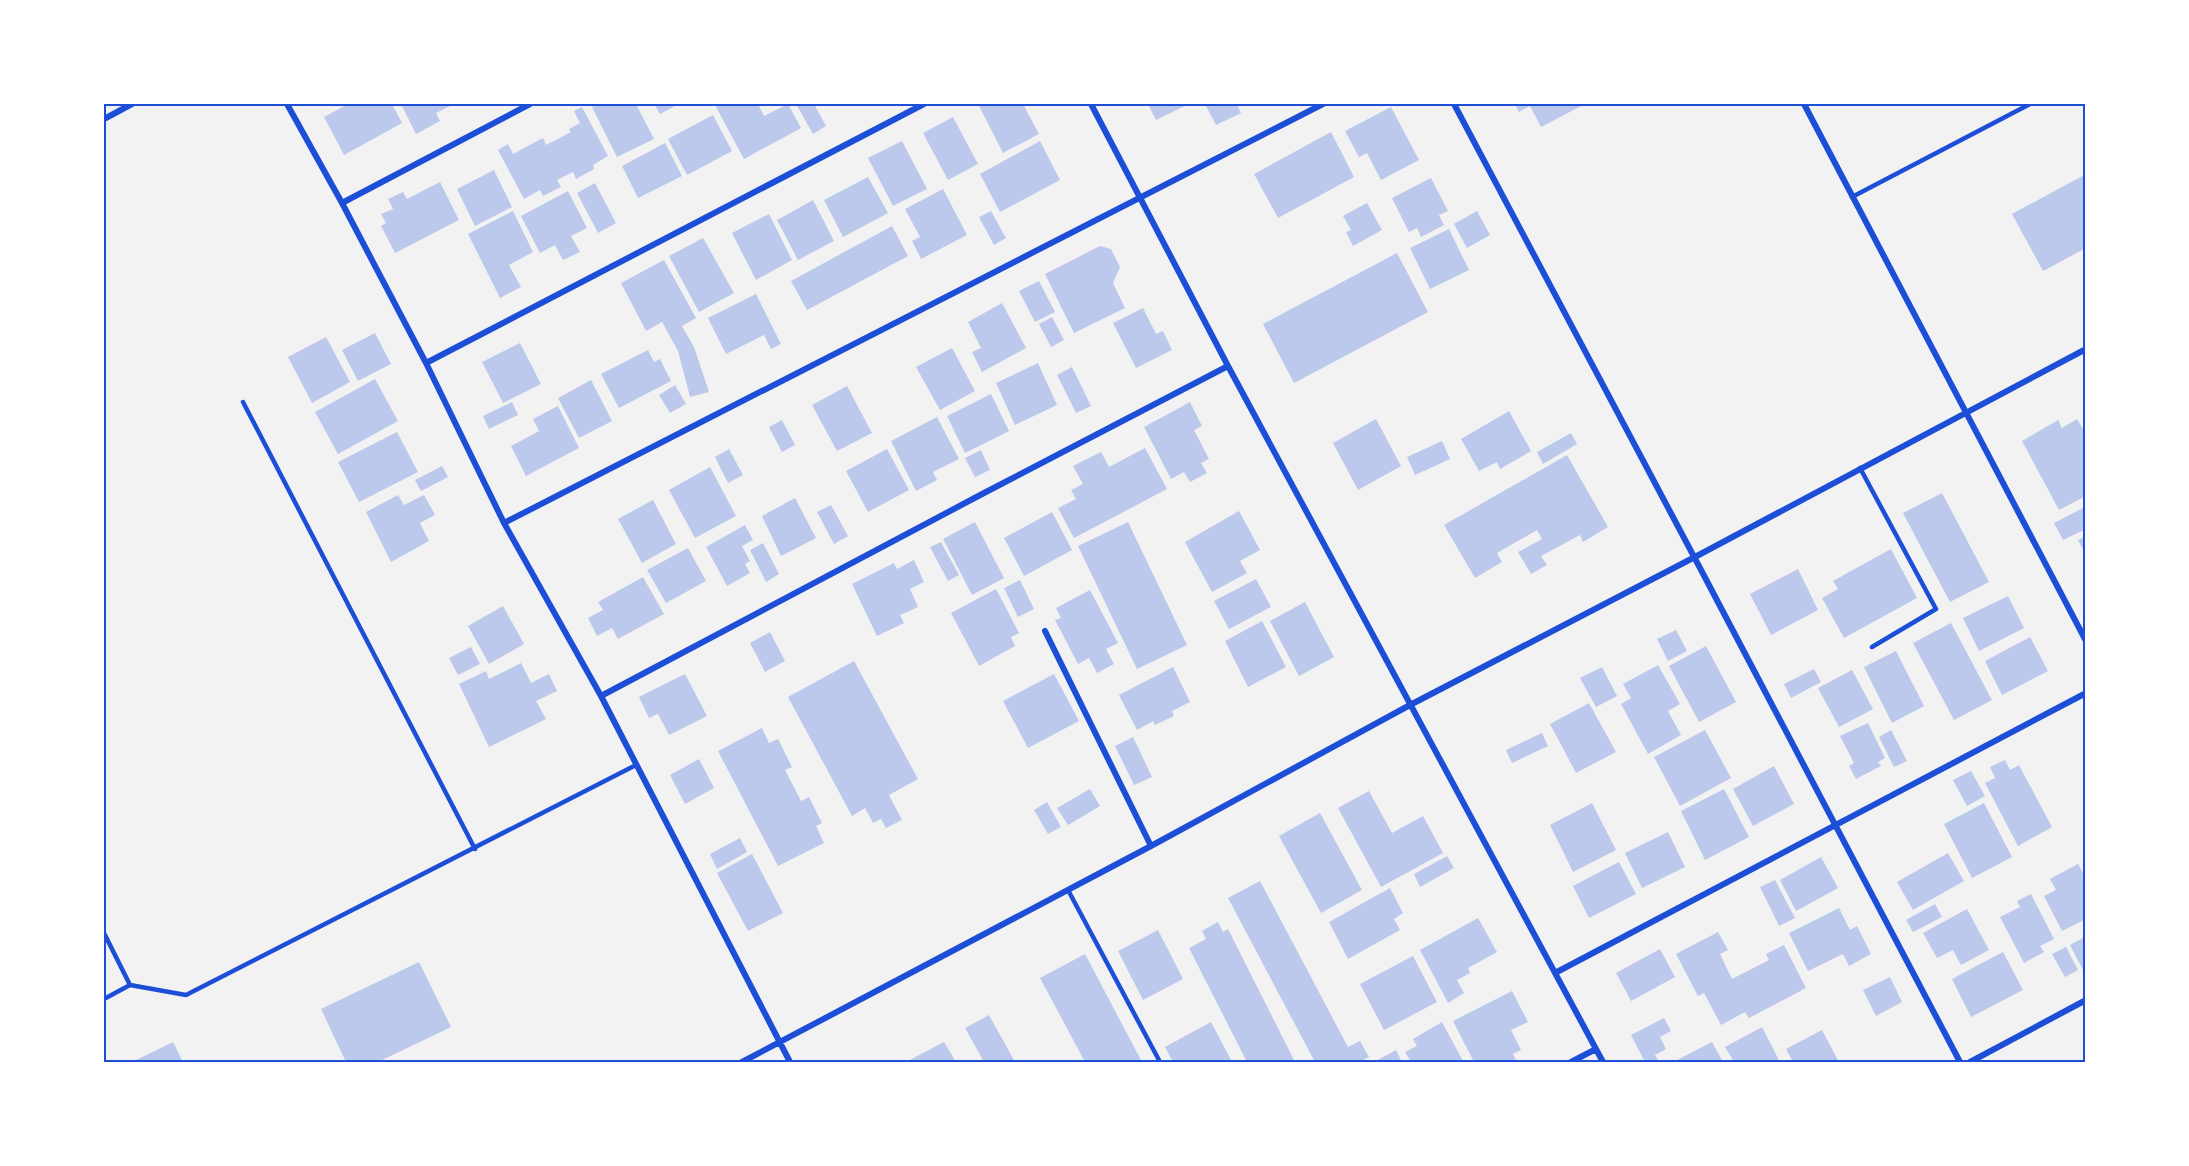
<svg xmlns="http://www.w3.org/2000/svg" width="2189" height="1166" viewBox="0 0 2189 1166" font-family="'DejaVu Sans',sans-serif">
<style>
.building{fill:#bdc9ec}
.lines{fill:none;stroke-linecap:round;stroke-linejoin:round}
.service{stroke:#1d4ed8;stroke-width:4.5}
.minor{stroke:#1d4ed8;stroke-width:6}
.neatline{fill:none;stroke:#1d4ed8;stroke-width:2}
</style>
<rect width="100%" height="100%" fill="#f2f2f2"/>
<path class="building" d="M348 104H392L402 123 344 155 324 117Z
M401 104H454L436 113 440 121 416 134Z
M599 104H636L654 139 617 157 592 107Z
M654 104H679L660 114Z
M722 104H758L764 116 788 104 801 128 744 159 716 107Z
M796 104H814L826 126 813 134Z
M978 104H1023L1039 134 1003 153Z
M1148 104H1189L1156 120Z
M1205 104H1237L1241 113 1216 125Z
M1515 104H1585L1541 127 1530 106 1519 112Z
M582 107 608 156 593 165 594 169 576 179 573 172 557 180 561 187 543 196 540 190 524 199 498 150 508 144 513 154 543 138 546 145 571 132 569 129 580 123 574 111Z
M1391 107 1419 160 1381 180 1367 153 1359 157 1345 131Z
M713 115 732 151 687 175 668 139Z
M953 117 978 164 948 180 923 133Z
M1331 132 1354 177 1278 218 1254 174Z
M902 141 927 189 893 206 868 158Z
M1040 141 1060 180 1000 212 980 174Z
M665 143 682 176 638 198 622 166Z
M494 170 512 207 475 226 457 189Z
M2086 174V248L2043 271 2012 214Z
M868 177 888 213 843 237 824 200Z
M1431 178 1448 211 1439 215 1444 225 1421 237 1417 228 1409 232 1392 198Z
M440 182 459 220 395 253 381 226 386 223 381 214 393 209 388 199 403 192 407 199Z
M595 183 616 223 598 233 577 193Z
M943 189 967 235 921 259 912 241 920 237 905 209Z
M568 191 587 228 571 236 580 252 563 260 555 245 540 253 521 216Z
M813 200 834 241 798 260 777 220Z
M1367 203 1382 230 1353 246 1346 232 1351 230 1343 216Z
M513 211 533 252 509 265 521 287 500 298 468 234Z
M991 211 1006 238 994 245 979 217Z
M1477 211 1490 235 1467 248 1454 224Z
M769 214 792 260 756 280 732 233Z
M892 226 908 256 807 310 791 281Z
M1449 229 1469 270 1430 289 1410 248Z
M703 238 734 293 699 312 669 256Z
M1100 246 1111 249 1120 267 1113 283 1125 308 1074 333 1045 274Z
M1397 253 1428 312 1294 383 1263 324Z
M664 260 696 318 682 326 694 347 709 392 690 397 678 351 662 322 646 331 621 283Z
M1039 281 1055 312 1035 322 1019 291Z
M756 294 781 344 771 349 764 335 726 354 708 318Z
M1002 303 1026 348 982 372 972 352 981 348 968 322Z
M1143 308 1156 334 1163 331 1172 350 1136 368 1113 323Z
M1052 317 1064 340 1051 347 1039 324Z
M375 333 391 364 358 381 342 350Z
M326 337 350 382 312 403 288 357Z
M520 343 541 384 503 403 482 362Z
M952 348 975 391 940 410 916 367Z
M648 350 654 362 660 359 671 381 619 408 601 374Z
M1038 363 1057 405 1015 425 996 383Z
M1072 367 1091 406 1076 413 1057 375Z
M375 379 398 421 338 454 315 412Z
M591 380 612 421 579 438 558 398Z
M675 385 686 404 670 413 659 395Z
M847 386 872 433 837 451 812 405Z
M991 394 1009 431 965 453 947 416Z
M512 402 518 415 489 429 483 416Z
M1190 402 1202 426 1194 430 1209 459 1201 463 1207 473 1190 482 1184 472 1171 479 1144 427Z
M558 406 579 448 526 476 511 446 539 431 533 419Z
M1509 411 1531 451 1500 469 1497 462 1479 471 1461 439Z
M937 417 959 459 933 472 937 480 916 491 891 441Z
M1376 419 1401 466 1358 490 1333 443Z
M2077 419 2086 434V496L2059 510 2022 441 2058 420 2062 428Z
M782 420 795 445 782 452 769 427Z
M397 432 418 472 359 502 338 462Z
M1571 433 1577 444 1543 464 1537 452Z
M1442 441 1450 459 1415 475 1407 457Z
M1145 448 1167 489 1074 538 1058 508 1076 499 1071 490 1083 484 1073 466 1101 452 1109 467Z
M729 449 743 475 728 483 715 457Z
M887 449 909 490 868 512 846 471Z
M981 450 990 470 975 477 965 458Z
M1567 455 1608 527 1583 542 1580 535 1541 556 1547 565 1531 574 1518 552 1542 539 1537 530 1497 553 1502 562 1475 578 1444 525Z
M442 466 448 477 421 491 415 480Z
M710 467 736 516 695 538 669 490Z
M1942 493 1989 582 1950 602 1903 513Z
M398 495 404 505 424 495 435 515 420 523 429 541 391 562 366 512Z
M795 498 816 538 781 556 762 516Z
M653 500 676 544 642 563 618 519Z
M831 505 848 536 834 544 817 512Z
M2085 507 2086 529 2063 540 2054 523Z
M1239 511 1260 550 1240 561 1247 573 1212 592 1185 542Z
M1052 512 1072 550 1024 576 1004 538Z
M975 522 1004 578 972 595 943 539Z
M1128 522 1187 645 1137 669 1078 546Z
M745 525 753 540 742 546 750 561 745 564 750 573 727 586 706 547Z
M2086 536V555L2078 540Z
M941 542 959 575 948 581 930 547Z
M763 543 779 574 766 582 750 550Z
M688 548 706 581 666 603 647 570Z
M1891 549 1917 598 1844 638 1822 598 1838 589 1833 581Z
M914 560 924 582 910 589 918 607 900 615 904 623 877 636 852 584 894 563 897 569Z
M1798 569 1818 610 1771 635 1750 594Z
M643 577 664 614 618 639 612 628 597 636 588 618 603 610 598 602Z
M1256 579 1271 607 1229 629 1214 601Z
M1020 580 1034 609 1018 617 1004 588Z
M996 589 1019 633 1011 637 1015 646 979 666 951 613Z
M1090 590 1118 643 1106 649 1114 664 1097 673 1089 658 1078 664 1055 620 1061 618 1056 608Z
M2008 596 2024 628 1979 651 1963 618Z
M1305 602 1334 657 1299 676 1270 621Z
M503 606 524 644 489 664 468 626Z
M1262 621 1286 667 1248 687 1225 641Z
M1951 623 1992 700 1954 720 1913 643Z
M1676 630 1687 651 1668 661 1657 639Z
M770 632 785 661 765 672 750 643Z
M2030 637 2048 671 2002 695 1985 661Z
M1706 646 1736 702 1699 722 1669 666Z
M471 647 480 664 458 675 449 658Z
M1896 651 1924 706 1892 723 1864 667Z
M854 661 918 779 889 795 902 820 886 828 881 819 873 823 865 808 852 816 788 697Z
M521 663 531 683 549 674 557 691 536 701 546 719 489 747 459 684 486 671 489 679Z
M1658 665 1680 704 1668 711 1681 735 1648 754 1621 704 1631 698 1623 684Z
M1173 667 1190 702 1172 711 1174 716 1155 725 1153 721 1137 730 1119 695Z
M1602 667 1617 696 1596 707 1580 678Z
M1814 669 1821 682 1791 698 1784 684Z
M1852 670 1873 709 1839 727 1818 688Z
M685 674 707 716 669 735 658 714 649 718 639 697Z
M1054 674 1079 721 1028 748 1003 701Z
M1589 703 1616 752 1576 773 1550 724Z
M1868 723 1885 758 1878 762 1881 766 1856 779 1849 766 1854 763 1840 736Z
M762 728 769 743 778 739 792 767 785 770 801 801 809 797 822 823 816 826 824 843 778 866 718 751Z
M1705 730 1731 778 1680 806 1654 757Z
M1891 730 1907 761 1894 767 1879 737Z
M1542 733 1548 746 1512 763 1506 750Z
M1133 737 1152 777 1134 785 1115 746Z
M699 759 714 788 685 804 670 775Z
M2005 760 2010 770 2019 765 2052 827 2018 846 1985 783 1995 778 1990 767Z
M1774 766 1794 804 1753 826 1733 789Z
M1971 771 1985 796 1967 806 1953 780Z
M1090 789 1100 806 1068 825 1057 808Z
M1724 789 1749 837 1705 860 1681 811Z
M1369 791 1392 833 1423 816 1443 853 1381 887 1338 808Z
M1047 802 1061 827 1048 834 1034 810Z
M1592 803 1616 850 1573 872 1550 825Z
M1984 803 2012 857 1972 878 1944 824Z
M1320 813 1362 890 1321 913 1279 836Z
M1668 832 1685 867 1642 888 1625 853Z
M740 838 747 852 717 869 710 854Z
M1948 853 1964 881 1913 910 1897 882Z
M752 854 783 913 748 931 717 873Z
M1447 856 1454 868 1420 887 1414 874Z
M1821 857 1838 888 1796 911 1780 880Z
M1619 862 1636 894 1589 918 1573 886Z
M2078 864 2086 878V919L2062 931 2044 896 2056 890 2050 879Z
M1775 880 1795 918 1779 926 1760 887Z
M1260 881 1348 1047 1360 1041 1369 1057 1359 1062H1315L1228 898Z
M1390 888 1403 913 1394 919 1400 930 1348 959 1329 922Z
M2031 894 2054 939 2040 946 2044 952 2024 963 2000 917 2020 907 2017 901Z
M1935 904 1942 917 1913 932 1906 920Z
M1839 908 1850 930 1857 926 1871 954 1849 966 1843 954 1808 971 1789 933Z
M1967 909 1989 950 1961 965 1953 950 1937 958 1923 933Z
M1478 918 1497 952 1468 968 1470 973 1457 980 1464 993 1448 1003 1420 950Z
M1218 922 1223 932 1228 929 1295 1062H1247L1189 948 1206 939 1202 931Z
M1158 930 1183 979 1143 1000 1118 951Z
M1718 932 1728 950 1720 954 1732 979 1769 960 1766 954 1784 945 1806 988 1749 1018 1745 1012 1721 1025 1704 993 1698 996 1676 954Z
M2083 938 2086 942V968L2083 970 2070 945Z
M2066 947 2078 970 2065 977 2052 954Z
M1660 949 1675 977 1631 1001 1616 973Z
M2003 952 2023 990 1971 1017 1952 979Z
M1085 954 1141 1060 1137 1062H1085L1040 978Z
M1413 956 1437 1002 1384 1030 1360 984Z
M419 962 451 1027 378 1062H346L321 1009Z
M1890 977 1902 1002 1876 1016 1863 990Z
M1512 991 1528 1022 1511 1030 1521 1050 1513 1054 1517 1062H1474L1453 1021Z
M989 1015 1015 1062H984L965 1028Z
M1664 1018 1671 1031 1660 1037 1666 1049 1655 1055 1659 1062H1645L1631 1035Z
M1211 1022 1232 1062H1173L1165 1047Z
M1442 1022 1463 1061 1411 1062 1405 1052 1417 1046 1413 1039Z
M1762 1027 1780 1062H1734L1725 1047Z
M1822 1030 1839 1062H1793L1786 1049Z
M173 1042 183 1062H132Z
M944 1042 956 1062H906Z
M1712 1042 1723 1062H1673Z
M1396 1050 1402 1062H1374Z"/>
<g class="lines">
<path class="service" d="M1852 197 2030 104
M243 402 475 849
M1860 468 1936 609 1872 647
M1068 890 1160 1062
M104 933 130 985 186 995 636 765
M104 999 130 985"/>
<path class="minor" d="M287 104 342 203 426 363 504 523 601 696 790 1062
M1091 104 1228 366 1603 1062
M1454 104C1622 423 1794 742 1960 1062
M1804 104 2086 641
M104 119 132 104
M342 203 530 104
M426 363 924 104
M504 523 1323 104
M1045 631 1151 846
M601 696 984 493 1228 366
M1555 973 2086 693
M742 1062 1151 846 1410 705 1693 558 2086 349
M1571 1062 1596 1049
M1970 1062 2086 1000"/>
</g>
<rect width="2189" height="1166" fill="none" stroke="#ffffff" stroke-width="210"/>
<rect x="105" y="105" width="1979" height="956" class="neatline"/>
</svg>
